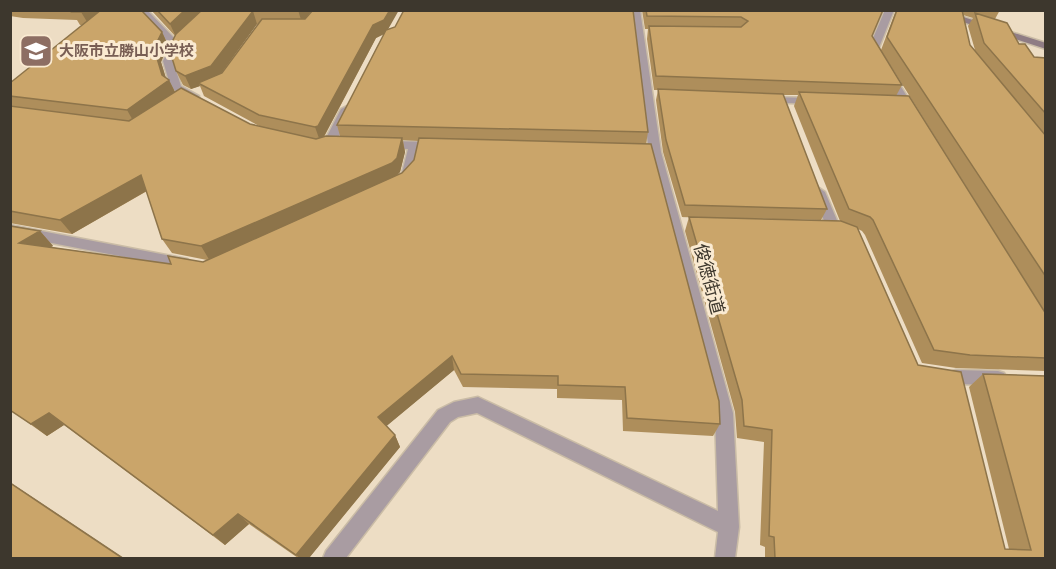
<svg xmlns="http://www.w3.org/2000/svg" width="1056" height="569" viewBox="0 0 1056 569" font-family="'Fira Sans','Noto Sans JP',sans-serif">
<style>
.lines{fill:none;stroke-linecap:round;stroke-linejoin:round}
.lane-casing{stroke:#cabca6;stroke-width:3}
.street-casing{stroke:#cabca6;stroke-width:3}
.secondary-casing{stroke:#cabca6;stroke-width:3}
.lane{fill:#a99ca2;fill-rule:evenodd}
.street{fill:#a99ca2;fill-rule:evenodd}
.secondary{fill:#8f7c84;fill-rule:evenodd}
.wall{fill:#ae8e5b;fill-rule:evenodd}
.shaded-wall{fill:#8d744a}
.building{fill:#caa56a;stroke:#8d744a;stroke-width:1.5}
.labels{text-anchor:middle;stroke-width:6;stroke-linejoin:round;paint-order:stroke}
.far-education-label{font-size:15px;font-weight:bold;fill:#785e54;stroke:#faead1;text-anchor:start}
.street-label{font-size:18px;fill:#3d372d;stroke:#faead1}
</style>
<rect width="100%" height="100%" fill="#edddc4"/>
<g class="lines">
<g class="lane-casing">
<path id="lane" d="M819 188 825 192 839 225 850 229 852 232 850 235 845 237 828 231 813 192Z
M956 370 998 371 1004 373 1007 378 1004 383 998 385 956 384 950 382 947 377 950 372Z"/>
</g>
<g class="street-casing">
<path id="street" d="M138 10H147L176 40 181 37 186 40 173 61 181 86 199 96V100H191L171 88 163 61 171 45Z
M631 10H640L661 152 733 413 739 527 735 558H715L718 532 477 413 458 417 450 422 346 558H323L326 551 438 410 454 402 478 397 718 511 715 413 649 152Z
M885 10H894L878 50 918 114 916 116H908L868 50Z
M767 97 815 98 820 101 815 104 763 102V98Z
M347 106 353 109 335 144 329 148 325 147 323 144 341 109Z
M385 141 436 142 442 146 436 150 420 149C417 163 416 180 401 185L395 181 402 173 408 149 381 148V142Z
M10 225 187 259 194 264 187 269 10 235Z"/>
</g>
<g class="secondary-casing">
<path id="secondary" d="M926 10H941L1046 43V49Z"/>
</g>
<use href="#lane" class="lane"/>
<use href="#street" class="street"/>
<use href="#secondary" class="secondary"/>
</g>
<path class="wall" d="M10 10H141L162 32 168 45 161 62 166 78 169 80 175 92 250 124 261 127 204 96 200 86 191 89 183 85 176 71 175 36 151 10H312L305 19 389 29 648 132 646 144 720 424 713 436 623 431 622 400 557 398V389L463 387 454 370 386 426 395 435 400 447 309 558H298L249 524 225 545 64 425 47 436 10 410 40 231 53 246 50 247 171 264 203 262 207 260 172 253 162 239 147 191 72 234 10 223V83L83 25H80L77 20 23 18 10 16ZM257 24H258L221 73ZM384 34 337 125 340 136 324 137 376 38ZM403 140 419 141 414 160 402 173 397 175 400 172 405 152Z
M642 10H883L872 36 881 50 896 10H1000L995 19 1019 44 1034 57 1046 58V314L882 52 902 85 896 96 1046 314V371L956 368 922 363 865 235 862 231 858 229 918 365 1005 549H1009L969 387 983 374 1046 558H765V547L760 545 764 442 737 438 735 412 685 231 689 217 840 221 794 106 798 95H783L827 209 821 220 682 217 663 152 656 100 658 90H654L647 39 648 29H645ZM963 15 973 18 968 26 975 50 970 45Z"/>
<path class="shaded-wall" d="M83 10H107L89 25 81 12Z
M185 10H204L176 37 170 24Z
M298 10H312L302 23Z
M390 10H399L386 33 376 38 322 140 320 141 315 127 373 25Z
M253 11 257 24 217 79 198 83 200 86 191 89 185 76Z
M162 32 168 45 161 62 167 82 169 80 176 94 135 124 127 110 162 75 154 48Z
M402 138 405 152 400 172 395 177 210 261 201 246Z
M141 175 150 189 72 234 60 220Z
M40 231 53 246 32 257 19 243Z
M452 356 454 370 383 429 378 417Z
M49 413 64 425 47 436 31 424Z
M395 435 400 447 309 558H300L296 555Z
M10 482 124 558H122L10 483Z
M238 514 249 524 225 545 213 535Z"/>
<path class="building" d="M74 10H83L81 12H72Z
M101 10H141L162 32 154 48 162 75 169 80 127 110 10 96V83Z
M157 10H185L170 24Z
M202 10H268L253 11 211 66 185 76 176 71 169 48 176 34Z
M313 10H390L384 20 373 25 318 126 315 127 259 115 198 83 222 73 262 19H305Z
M404 10H633L648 132 337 125 386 30 395 27Z
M646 10H883L872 36 902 85 656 76 649 26 741 27 748 21 741 17 647 16Z
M897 10H962L970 45 1046 136V277L887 37Z
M975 13 1007 23 1019 44H1025L1034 57 1046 58V114L984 43Z
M181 88 250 124 316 139 326 136 402 138 397 158 392 163 201 246 162 239 141 175 60 220 10 211V106L129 121Z
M658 89 783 94 827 209 685 205 666 140Z
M799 92 909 96 1046 314V358L970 355 934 350 873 220 870 217 849 209Z
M419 138 651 144 719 401 720 424 627 418 625 387 558 385V376L461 374 452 356 378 417 395 435 296 555 238 514 213 535 49 413 31 424 10 410V226L40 231 19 243 171 264 168 256 203 262 402 173 414 160Z
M689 217 841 221 857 227 918 365 961 372 1005 549 1031 550 983 374 1046 376V558H775L774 537 769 536 772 430 744 426 742 400Z
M10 483 122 558H10Z"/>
<defs>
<g id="school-square" transform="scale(1.725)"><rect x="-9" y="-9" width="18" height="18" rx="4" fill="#8d6e63" stroke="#faead1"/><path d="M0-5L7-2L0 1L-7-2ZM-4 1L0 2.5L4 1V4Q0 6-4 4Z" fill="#fff"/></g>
</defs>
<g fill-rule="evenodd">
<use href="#school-square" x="36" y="51"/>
</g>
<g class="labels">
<g class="far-education-label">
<text x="59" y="56">大阪市立勝山小学校</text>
</g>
<g class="street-label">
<text transform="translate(709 279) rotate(75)" y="6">俊徳街道</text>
</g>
</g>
<rect width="1056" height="569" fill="none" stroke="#3d372d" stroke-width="24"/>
</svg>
